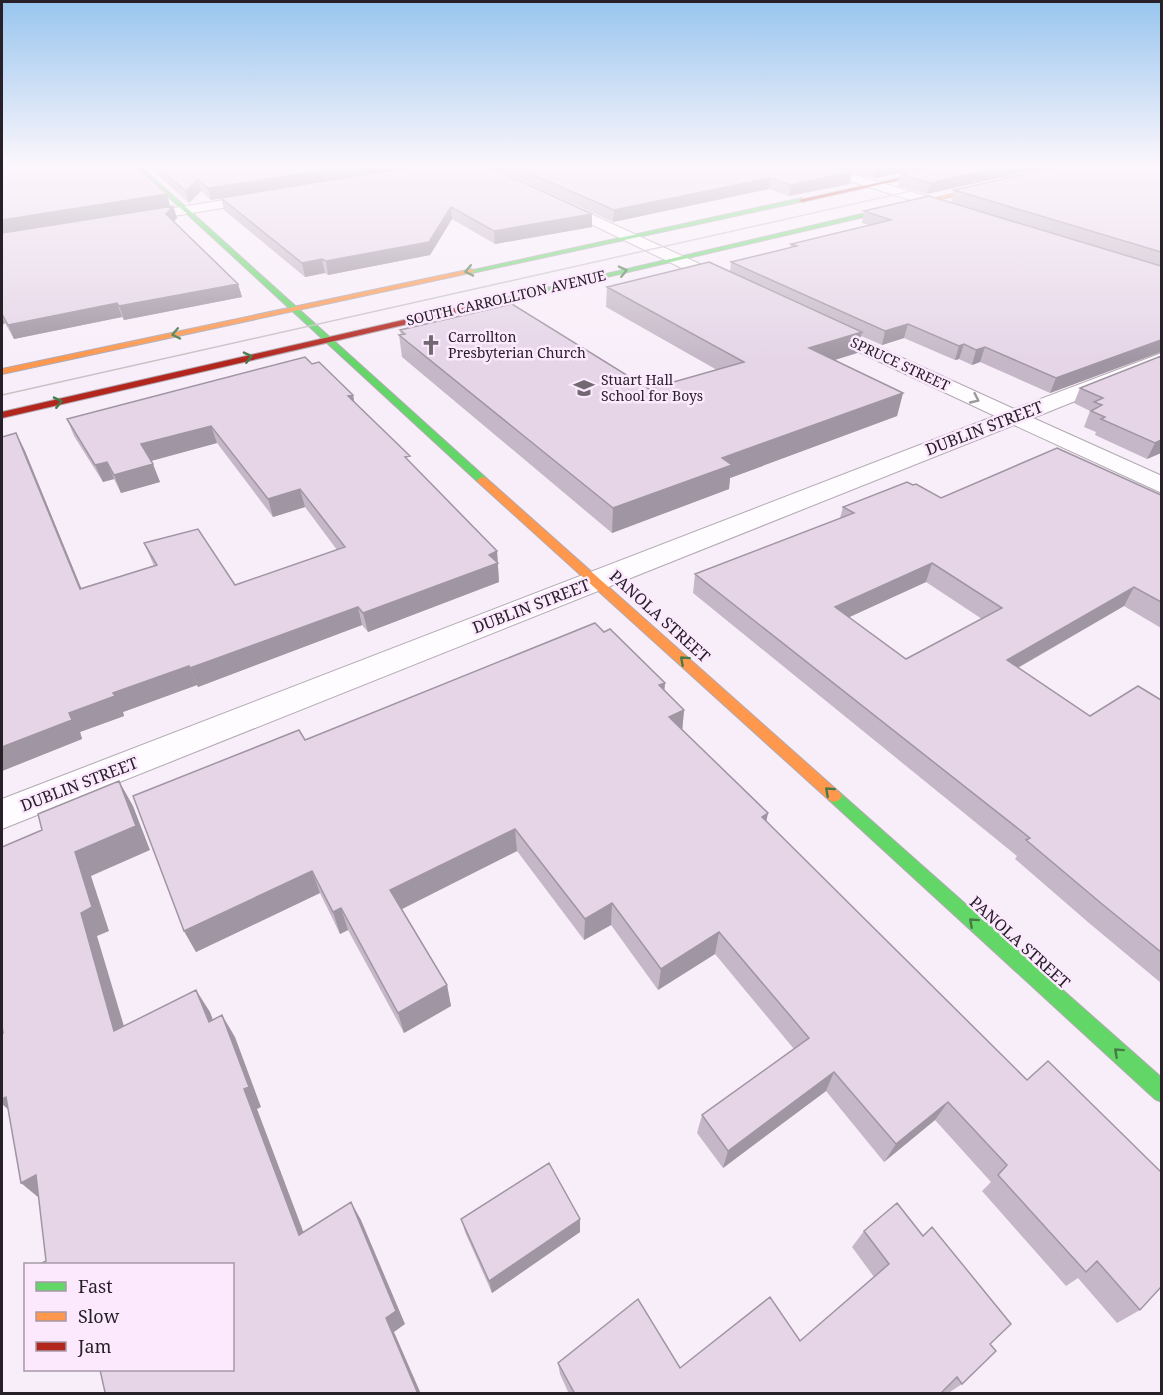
<svg xmlns="http://www.w3.org/2000/svg" width="1163" height="1395" viewBox="0 0 1163 1395" font-family="'Noto Serif',serif">
<style>
.lines{fill:none;stroke-linecap:round;stroke-linejoin:round}
.street-casing{stroke:#b1a9b2;stroke-width:2}
.fast-casing{stroke:#b1a9b2;stroke-width:2}
.slow-casing{stroke:#b1a9b2;stroke-width:2}
.jam-casing{stroke:#b1a9b2;stroke-width:2}
.street{fill:#fefcfe;fill-rule:evenodd}
.fast{fill:#63d668;fill-rule:evenodd}
.slow{fill:#ff974d;fill-rule:evenodd}
.jam{fill:#b3261e;fill-rule:evenodd}
.tram{stroke:#c6c3c6;stroke-width:1.5}
.wall{fill:#c5b7c7;fill-rule:evenodd}
.shaded-wall{fill:#a095a2}
.building{fill:#e5d5e7;stroke:#a095a2;stroke-width:1.5;fill-rule:evenodd}
.oneway{stroke:#467b48}
.oneway2{stroke:#9e999e}
.labels{text-anchor:middle;stroke-width:5;stroke-linejoin:round;paint-order:stroke}
.far-street-label{font-size:14px;fill:#282028;stroke:#fce9fe}
.far-poi-label{font-size:14px;fill:#282028;stroke:#fce9fe;text-anchor:start}
.street-label{font-size:16px;fill:#282028;stroke:#fce9fe}
</style>
<rect width="100%" height="100%" fill="#f8eef9"/>
<g class="lines">
<g class="street-casing">
<path id="street" d="M469 165H484L737 281 740 285 737 289H725Z
M806 165H824L965 208 967 211 960 215 955 214 808 168Z
M267 193 272 194 274 197 272 200 131 223 124 219 131 215Z
M819 320 1014 409 1162 353V366L1033 418 1162 476V493L1014 425 2 829V799L995 416 812 330 810 326 812 322Z"/>
</g>
<g class="fast-casing">
<path id="fast" d="M134 165H139L486 478V482H478Z
M802 198 804 201 472 273 469 271Z
M917 201 919 204 491 304 487 302Z
M834 790 839 792 1162 1078V1102L1155 1099 829 800 826 796 829 792Z"/>
</g>
<g class="slow-casing">
<path id="slow" d="M1076 165H1084L917 205 914 203Z
M472 269 474 272 2 374V369Z
M482 477 486 478 839 792 842 796 839 800 834 802 829 800 478 482 477 480Z"/>
</g>
<g class="jam-casing">
<path id="jam" d="M959 165H967L802 202 799 200Z
M491 300 495 302 494 304 2 418V412Z"/>
</g>
<use href="#street" class="street"/>
<use href="#fast" class="fast"/>
<use href="#slow" class="slow"/>
<use href="#jam" class="jam"/>
<path class="tram" d="M2 395 929 187"/>
</g>
<path class="wall" d="M2 165 167 194 170 206H173L177 218 174 221 238 284 242 297 124 320 122 317 14 339 5 323 2 325Z
M146 165H485L592 227 495 244 452 219 430 255 328 275 325 273 305 277 224 210 221 198 211 200 201 191 189 203Z
M488 165H826L850 184 789 196 769 189 613 222Z
M830 165H939L875 178Z
M947 165 927 194 898 186 901 174Z
M1161 165V352L1050 393 980 362 972 365 959 359 955 360 904 338 882 345 861 336 857 353 835 360 903 393 897 416 730 478 729 489 612 533 402 357 399 335H401L400 330 649 389 717 370 606 307 607 287 730 272 731 262 790 248 791 244 869 225 862 223 864 211 1114 252 951 202 954 190Z
M1161 356V453L1147 459 1095 435 1096 432 1084 427 1090 411 1074 403 1080 388Z
M312 364 353 395 354 402 411 463 497 551 499 582 368 632 362 625 198 687 197 685 123 712 124 716 80 732 82 739 2 771V437L16 433 25 451 81 588 154 566 144 543 235 585 337 550 305 507 273 517 217 443 151 461 160 482 121 493 114 479 103 482 74 436 67 419Z
M913 485 941 498 1161 495V628L1124 606 1018 668 1090 716 1161 700V983L1089 923 1015 859 1017 856 693 593 695 574 840 518 843 507ZM926 582 982 619 906 659 849 617Z
M604 632 665 683 664 690 684 710 682 730 768 813 766 822 1140 1310 1117 1323 1078 1278 1066 1286 982 1191 991 1182 935 1120 884 1162 826 1091 723 1168 697 1133 702 1115 794 1049 715 954 658 990 611 925 584 940 517 851 402 909 447 985 451 1006 404 1033 348 930 340 934 320 893 196 952 184 931 305 740Z
M461 1219H580V1232L492 1293 465 1232Z
M864 1231 990 1344 962 1384 947 1394H943L942 1392 940 1394H569L560 1374 558 1363 680 1368 800 1341 874 1277 852 1247Z"/>
<path class="shaded-wall" d="M361 165H431L211 200 208 188Z
M890 165H939L875 178 877 167Z
M1013 165H1058L927 194 930 183Z
M852 172 850 184 789 196 790 185Z
M770 178 769 189 613 222 614 210Z
M198 180 201 191 189 203 186 191Z
M167 194 170 206 2 235V220Z
M173 206 177 218 170 226 166 214Z
M451 207 452 219 430 255 328 275 326 261Z
M592 214V227L495 244 494 231Z
M322 259 325 273 305 277 302 263Z
M238 284 242 297 124 320 119 306Z
M117 303 122 317 14 339 8 325Z
M2 316 5 323 2 325Z
M908 324 904 338 882 345 885 331Z
M862 332 857 353 805 369 809 348Z
M1161 340V352L1050 393 1056 378Z
M964 344 959 359 955 360 959 346Z
M985 347 980 362 972 365 976 350Z
M903 393 897 416 730 478 729 489 612 533 613 508 722 458Z
M353 395 356 411 348 396Z
M211 426 217 443 147 462 141 444Z
M16 433 25 451 89 607 80 589Z
M1161 440V453L1147 459 1155 443Z
M107 462 114 479 103 482 95 465Z
M153 464 160 482 121 493 114 475Z
M300 489 305 507 273 517 268 499Z
M497 551 499 582 368 632 363 613Z
M932 563 926 582 830 626 835 607Z
M1134 587 1124 606 998 679 1007 660Z
M358 607 362 625 198 687 190 668Z
M189 666 197 685 123 712 124 716 80 732 82 739 2 771V747L69 713 113 693Z
M665 683 663 705 659 685Z
M684 710 682 733 669 717Z
M119 781 133 806 150 850 91 876 109 931 97 936 132 1053 114 1031 81 913 75 852Z
M768 813 763 836 762 817Z
M515 829 517 851 396 912 390 890Z
M312 871 320 893 196 952 184 931Z
M612 903 611 925 584 940 585 919Z
M341 908 348 930 340 934 333 912Z
M719 932 715 954 658 990 661 969Z
M447 985 451 1006 404 1033 398 1013Z
M196 990 210 1012 222 1044 209 1022Z
M222 1015 235 1037 261 1107 257 1109 311 1252 299 1235 244 1089Z
M834 1072 826 1091 723 1168 728 1151Z
M6 1097 21 1121 2 1104V1099Z
M948 1102 935 1120 884 1162 896 1144Z
M36 1175 44 1202 21 1183Z
M351 1202 361 1220 405 1324 394 1332 421 1394H418L386 1318Z
M580 1219V1232L492 1293 489 1281Z"/>
<path class="building" d="M2 165H135L167 194 2 220Z
M155 165H361L208 188 198 180 186 191Z
M423 165H485L592 214 494 231 451 207 429 242 326 261 322 259 302 263 221 198Z
M511 165H826L852 172 790 185 770 178 614 210Z
M868 165H890L877 167Z
M947 165H1013L930 183 901 174Z
M1067 165H1161V252L954 190Z
M929 196 1161 266V340L1056 378 985 347 976 350 964 344 959 346 908 324 885 331 731 262 797 246 791 244 891 220 864 211Z
M173 206 166 214 238 284 119 306 117 303 8 325 2 314V233Z
M709 262 862 332 809 348 903 393 722 458 732 465 613 508 399 335 405 334 400 330 512 304 649 389 744 362 607 287Z
M1161 356V440L1155 443 1101 419 1105 417 1091 411 1102 405 1094 402 1103 398 1080 388Z
M305 357 312 364 319 362 353 395 348 396 410 456 405 457 497 551 489 555 498 563 363 613 358 607 190 668 189 666 113 693 115 696 69 713 72 720 2 747V437L16 433 80 589 157 565 144 543 198 529 235 585 345 547 300 489 268 499 211 426 141 444 153 464 114 475 107 462 95 465 67 419Z
M1057 448 1161 495V602L1134 587 1007 660 1090 716 1138 686 1161 700V952L1102 904 1026 840 1030 838 695 574 854 513 843 507 907 482 913 485 916 484 941 498ZM932 563 1002 608 906 659 835 607Z
M595 623 604 632 610 629 665 683 659 685 684 710 669 717 768 813 762 817 1027 1080 1048 1061 1161 1172V1287L1140 1310 1097 1261 1086 1272 998 1175 1007 1165 948 1102 896 1144 834 1072 728 1151 702 1115 809 1038 719 932 661 969 612 903 585 919 515 829 390 890 447 985 398 1013 341 908 333 912 312 871 184 931 133 796 299 730 305 740Z
M119 781 136 826 75 852 92 907 81 913 114 1031 196 990 209 1022 222 1015 249 1087 244 1089 299 1235 351 1202 396 1311 386 1318 418 1394H103L105 1392 100 1370H232V1264H40L46 1261 36 1175 21 1183 6 1097 2 1099V1034L3 1033 2 1026V847L42 830 38 814Z
M549 1163 580 1219 489 1281 461 1219Z
M897 1203 923 1236 932 1227 1011 1324 990 1344 996 1351 962 1384 957 1377 940 1394H575L558 1363 638 1299 680 1368 770 1297 800 1341 889 1264 864 1231Z"/>
<defs><path id="oneway-chevron" d="M-2-3.5L2.5 0L-2 3.5" fill="none" stroke-width="1.6" stroke-linecap="round" stroke-linejoin="round" transform="scale(1.5)"/></defs>
<g class="oneway">
<use href="#oneway-chevron" transform="translate(469 271) rotate(168)"/>
<use href="#oneway-chevron" transform="translate(623 271) rotate(-13)"/>
<use href="#oneway-chevron" transform="translate(176 334) rotate(168)"/>
<use href="#oneway-chevron" transform="translate(248 357) rotate(-13)"/>
<use href="#oneway-chevron" transform="translate(58 402) rotate(-13)"/>
<use href="#oneway-chevron" transform="translate(684 660) rotate(-138)"/>
<use href="#oneway-chevron" transform="translate(829 791) rotate(-138)"/>
<use href="#oneway-chevron" transform="translate(973 922) rotate(-138)"/>
<use href="#oneway-chevron" transform="translate(1118 1052) rotate(-138)"/>
</g>
<use class="oneway2" href="#oneway-chevron" transform="translate(975 399) rotate(25)"/>
<linearGradient id="sky" x2="0" y2="1"><stop stop-color="#98c5ee"/><stop offset="0.46" stop-color="#fcf7fc"/><stop offset="1" stop-color="#fcf7fc" stop-opacity="0"/></linearGradient>
<rect width="1163" height="360" fill="url(#sky)"/>
<defs>
<g id="church-bare" transform="scale(1.62)"><path d="M-1.2-6h2.4v3.5h3.3v2.4h-3.3V6h-2.4V-.1h-3.3v-2.4h3.3Z" fill="#716871" stroke="#fce9fe" stroke-width="2.5" paint-order="stroke"/></g>
<g id="school-bare" transform="scale(1.62)"><path d="M0-5L7-2L0 1L-7-2ZM-4 1L0 2.5L4 1V4Q0 6-4 4Z" fill="#716871" stroke="#fce9fe" stroke-width="2.5" paint-order="stroke"/></g>
</defs>
<g fill-rule="evenodd">
<use href="#church-bare" x="431" y="345"/>
<use href="#school-bare" x="584" y="388"/>
</g>
<g class="labels">
<g class="far-street-label">
<text transform="translate(506 298) rotate(-13)" y="5">SOUTH CARROLLTON AVENUE</text>
<text transform="translate(900 364) rotate(25)" y="5">SPRUCE STREET</text>
</g>
<g class="far-poi-label">
<text x="448" y="342">Carrollton<tspan x="448" dy="16">Presbyterian Church</tspan></text>
<text x="601" y="385">Stuart Hall<tspan x="601" dy="16">School for Boys</tspan></text>
</g>
<g class="street-label">
<text transform="translate(984 428) rotate(-21)" y="6">DUBLIN STREET</text>
<text transform="translate(531 606) rotate(-21)" y="6">DUBLIN STREET</text>
<text transform="translate(660 616) rotate(42)" y="6">PANOLA STREET</text>
<text transform="translate(79 784) rotate(-21)" y="6">DUBLIN STREET</text>
<text transform="translate(1020 942) rotate(42)" y="6">PANOLA STREET</text>
</g>
</g>
<rect width="1163" height="1395" fill="none" stroke="#282028" stroke-width="6"/>
<rect x="24" y="1263" width="210" height="108" fill="#fce9fe" stroke="#a799a8" stroke-width="1.5"/>
<rect x="36" y="1282" width="30" height="9" fill="#63d668" stroke="#a799a8" stroke-width="1.5"/>
<text x="78" y="1293" font-size="18" fill="#282028">Fast</text>
<rect x="36" y="1312" width="30" height="9" fill="#ff974d" stroke="#a799a8" stroke-width="1.5"/>
<text x="78" y="1323" font-size="18" fill="#282028">Slow</text>
<rect x="36" y="1342" width="30" height="9" fill="#b3261e" stroke="#a799a8" stroke-width="1.5"/>
<text x="78" y="1353" font-size="18" fill="#282028">Jam</text>
</svg>
